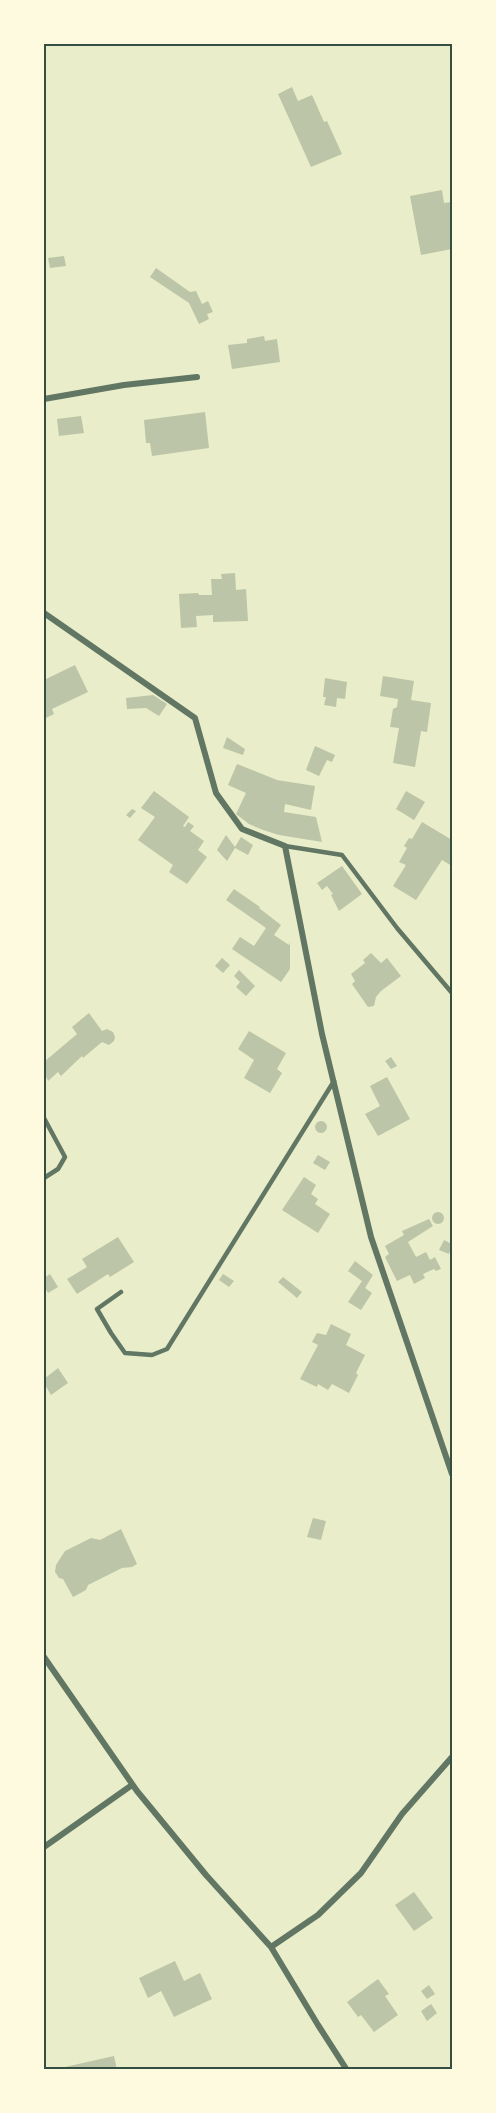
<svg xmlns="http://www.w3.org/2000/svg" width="496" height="2113" viewBox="0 0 496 2113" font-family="'Noto Sans',sans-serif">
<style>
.building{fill:#bcc5a7}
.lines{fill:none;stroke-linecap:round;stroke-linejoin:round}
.service{stroke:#617663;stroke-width:4.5}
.minor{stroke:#617663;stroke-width:6}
.neatline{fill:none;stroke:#344e41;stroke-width:2}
</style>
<rect width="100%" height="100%" fill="#e9edc9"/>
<path class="building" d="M292 87 298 101 312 95 324 122 327 121 342 154 311 167 278 94Z
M442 190 444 203 452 202V235L451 236 452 249 421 255 410 196Z
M64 256 66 266 50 268 48 258Z
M156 268 190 292 196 291 202 304 208 301 213 312 207 314 209 319 199 324 189 303 150 277Z
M264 336 265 341 277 339 280 362 232 369 228 345 247 343V339Z
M205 412 209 448 152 456 150 443H146L144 420Z
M81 416 84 433 59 436 57 419Z
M235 573 236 590 246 589 248 621 213 622V615L196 616 197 627 181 628 179 594 198 593 199 595H212L211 579H222L221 574Z
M75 665 88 692 52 709 54 714 44 719V680Z
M383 676 414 681 411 700 431 703 427 732 421 731 415 767 393 763 399 728 390 727 393 709 397 707 398 699 380 696Z
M325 678 347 682 345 699 337 698 336 707 324 705 326 697H323Z
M153 695 167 704 159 716 146 708 127 709 126 698Z
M227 737 245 749 243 755 223 748Z
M315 746 335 755 332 762 327 760 319 776 306 770Z
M237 764 277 780 315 786 311 810 285 804 284 812 316 817 322 842 279 835 263 830 249 824 236 814 246 793 228 785Z
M154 791 189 817 183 826 185 827 188 822 194 826 190 831 204 841 198 850 207 857 187 884 169 872 173 865 138 840 155 817 141 808Z
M406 791 425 802 414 820 396 809Z
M132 809 136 811 130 818 126 815Z
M422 822 452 840V866L442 860 416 900 393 886 406 865 399 862 407 848 404 846 409 838 412 839Z
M226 835 235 847 241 837 253 845 248 855 235 848 227 861 217 850Z
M342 866 362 894 339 911 331 895 333 894 327 886 322 890 317 883Z
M234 889 260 907 259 908 281 925 274 935 289 945 290 942V969L281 982 232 949 240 937 254 946 266 928 226 900Z
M371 953 381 963 387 958 401 976 381 991 376 997 374 1006 368 1007 352 984 355 981 351 974 365 963 363 960Z
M222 958 230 965 223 973 215 966Z
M239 970 255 986 246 996 236 987 240 982 234 976Z
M89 1013 102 1031 107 1029 113 1032 115 1037 114 1041 109 1045 102 1042 83 1058 82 1056 61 1076 58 1072 48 1081 44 1072V1062L77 1034 72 1027Z
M249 1031 286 1053 277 1069 282 1073 270 1093 244 1078 254 1060 238 1049Z
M391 1057 397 1066 391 1069 385 1061Z
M387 1077 410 1119 378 1136 365 1114 380 1106 370 1086Z
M315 1127a6 6 0 1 1 12 0a6 6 0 1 1-12 0Z
M318 1155 330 1162 325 1170 313 1163Z
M304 1177 316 1185 311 1194 318 1199 315 1204 330 1214 318 1233 282 1210Z
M432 1218a6 6 0 1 1 12 0a6 6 0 1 1-12 0Z
M429 1219 433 1226 408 1242 416 1257 426 1252 430 1260 435 1257 441 1269 436 1271 434 1269 423 1274 425 1278 414 1284 410 1275 397 1281 385 1257 389 1254 385 1246 404 1235 402 1231Z
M118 1237 134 1262 110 1277 108 1274 77 1294 67 1279 87 1267 82 1259Z
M444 1240 452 1244 449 1254 439 1250Z
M355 1261 373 1275 365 1288 372 1293 361 1310 348 1302 362 1281 348 1271Z
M50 1274 58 1287 48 1293 44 1286V1278Z
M223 1274 234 1281 229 1287 219 1280Z
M283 1277 302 1292 297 1298 278 1282Z
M331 1324 351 1334 346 1345 365 1355 356 1373 358 1375 349 1393 332 1384 328 1390 318 1384 317 1387 300 1379 318 1345 312 1342 317 1333 326 1335Z
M58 1368 68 1383 51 1395 44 1383V1379Z
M313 1518 326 1521 321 1540 307 1537Z
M121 1529 137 1564 132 1567 122 1568 88 1585 86 1590 73 1597 63 1579 59 1578 55 1572 56 1565 65 1551 91 1538 100 1540Z
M414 1892 433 1918 414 1931 395 1905Z
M175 1961 184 1981 200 1973 212 1999 174 2017 161 1991 148 1998 139 1978Z
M378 1979 389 1994 385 1996 398 2015 374 2032 361 2015 358 2017 347 2002Z
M429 1985 435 1994 427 1999 421 1991Z
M431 2004 437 2013 427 2021 421 2011Z
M114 2056 117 2070H56V2069Z"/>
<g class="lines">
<path class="service" d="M285 846 342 855 397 928 452 993
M44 1118 65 1157 58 1169 44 1178
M121 1292 97 1309 111 1333 125 1353 152 1355 167 1349 334 1081"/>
<path class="minor" d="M44 399 124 385 197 377
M44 613 195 718 216 793 242 829 285 846 322 1034 371 1237 452 1474
M44 1657 137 1791 206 1875 271 1947 318 2025 347 2070
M44 1847 132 1785
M271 1947 318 1915 361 1873 402 1814 452 1757"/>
</g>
<rect width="496" height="2113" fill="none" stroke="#fefae0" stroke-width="90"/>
<rect x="45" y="45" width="406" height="2023" class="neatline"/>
</svg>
